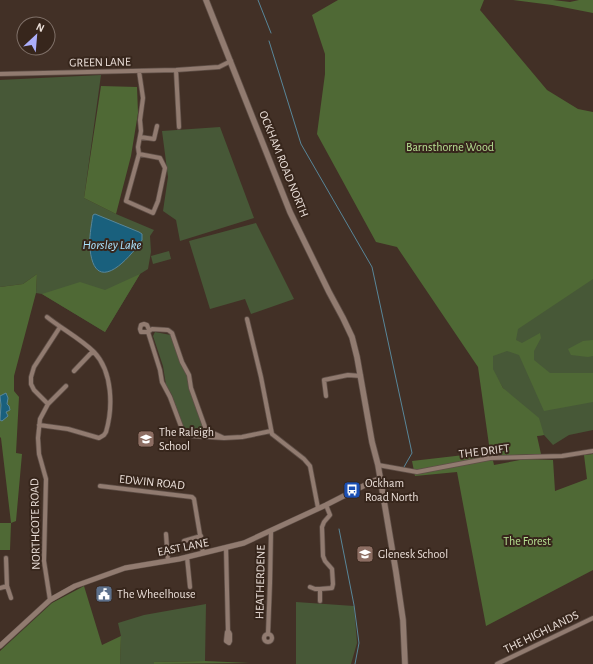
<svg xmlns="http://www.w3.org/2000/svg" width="593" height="664" viewBox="0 0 593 664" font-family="'Alegreya Sans',sans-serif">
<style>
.green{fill:#475837}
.forest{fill:#4f6935}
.water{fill:#19607d;stroke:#588699}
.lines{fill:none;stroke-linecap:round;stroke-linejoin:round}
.stream{stroke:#588699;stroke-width:1}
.minor-casing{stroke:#5f4f47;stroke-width:5.5}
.tertiary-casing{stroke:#5f4f47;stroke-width:6}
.secondary-casing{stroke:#5f4f47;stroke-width:7}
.minor{stroke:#917b70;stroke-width:4}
.tertiary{stroke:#917b70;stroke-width:5}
.secondary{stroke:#917b70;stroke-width:5.5}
.labels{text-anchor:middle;stroke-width:4;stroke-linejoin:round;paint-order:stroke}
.street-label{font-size:12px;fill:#ece0da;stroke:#37261c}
.park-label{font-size:12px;fill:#b7e092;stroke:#37261c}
.poi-label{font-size:12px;fill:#ece0da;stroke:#37261c;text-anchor:start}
.water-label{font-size:13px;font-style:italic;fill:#ace3fe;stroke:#37261c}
</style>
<rect width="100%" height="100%" fill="#423026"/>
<path class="green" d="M101 75 84 198 116 214 154 230 150 236 151 252 148 269 140 274 105 332 42 294 36 293 37 274 23 284 0 287V80Z
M220 127 254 218 180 241 176 220 163 211 168 177 162 131Z
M256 223 294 299 251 314 245 299 210 309 189 241Z
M169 251 171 259 153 264 151 256Z
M593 266V430L569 435 553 445 544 435 537 436 503 388 492 369 494 344Z
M155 332 171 335 186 372 204 427 203 432 201 435H193L186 431 182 425 172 395 166 385 163 366 153 336Z
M296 602 354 606 357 643 351 664H296Z
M206 604 205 661 154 662V664H120L121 636 118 623 144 615Z"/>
<path class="forest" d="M338 0H484L480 10 547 90 578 109 593 112V279L518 329 516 340 522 343 540 333 541 338 534 351V360L550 373H593V402L544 411 519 355 507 351 493 356V369L503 388 539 418 544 435 537 436 541 454 492 456 494 465 525 459 553 460 555 491 587 479 584 455 593 454V570L486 626 457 472 415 476 412 461 490 452 478 367 397 247 376 242 317 134 325 74V54L312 15Z
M513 0H553L570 2 579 0H593V13L552 5Z
M101 86 137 87 138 113 131 156 116 214 84 198Z
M37 274 36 293 14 376V391L19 397 16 453 22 454 16 521 11 523 10 550H0V523H11L1 438 0 437V287L23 284Z
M140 274 105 332 42 294 80 282 105 290Z
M593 340V356L588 357 571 355 568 349 583 341Z
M84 586 102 645 121 636 120 664H0V651L52 603Z
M205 661 250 663 154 664V662Z"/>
<path class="water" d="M95 214 139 232 142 234V240C129 259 95 297 90 249 89 238 91 227 93 215Z
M6 393 8 398 7 404 9 406 10 410 6 412 8 416 2 421 0 420 1 405 0 396Z"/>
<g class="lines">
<path class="stream" d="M258 0 271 33
M269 41 301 144 372 267 412 453 404 467
M339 529 354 605 359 643 355 664"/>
<g class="minor-casing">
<path id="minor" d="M176 70 179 127
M0 74 176 70 219 67 231 61
M140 137 154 139 157 126
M139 154 160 158 165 168 158 201 153 213 126 201 139 154 138 147 141 131 140 120 143 98 139 71
M247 319 261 377 272 434 304 459 310 466 318 508
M152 329 168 330 172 333 182 362 189 375 191 388 205 427 211 432 224 438 193 436 186 433 182 429 170 397 162 382 160 370 148 332Z
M148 332H141L140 329 141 325 144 324 147 325 149 330
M74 371 93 351
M326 396 324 380 348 375 361 376
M48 404 66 386
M39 425 68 429 99 438 104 435 106 432C113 408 113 372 94 352 81 339 62 329 47 317
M224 438 242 437 271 431
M378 465 417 472 490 458 562 456 593 451
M100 486 192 497 194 499 203 553
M166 534 168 561
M184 541 201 536
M226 548 228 632
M187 557 190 587
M7 586 11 598
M310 587 315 589H320
M0 588 7 586 6 558
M50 600 44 561 46 479 39 454 38 438 40 419 48 404 34 390 31 384V377L34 367 60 327
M320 601V589L332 588 333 584 332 569 325 561 323 556 322 527 324 522 330 515 326 505
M227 632H229L230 634V641L229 643 226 641Z
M264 638a4 4 0 1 1 8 0a4 4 0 1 1-8 0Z
M268 634 270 583 271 531
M497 664 593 618"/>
</g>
<g class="tertiary-casing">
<path id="tertiary" d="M0 646 50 600 75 586 125 568 179 559 244 543 326 505 373 481 380 479"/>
</g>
<g class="secondary-casing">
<path id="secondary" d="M206 0 290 212 329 292 343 318 352 337 357 357 372 442 378 465 396 572 403 620 405 664"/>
</g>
<use href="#minor" class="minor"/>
<use href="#tertiary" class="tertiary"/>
<use href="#secondary" class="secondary"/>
</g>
<defs>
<g id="school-square" transform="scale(0.9)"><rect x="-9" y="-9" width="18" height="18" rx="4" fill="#8d6e63" stroke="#37261c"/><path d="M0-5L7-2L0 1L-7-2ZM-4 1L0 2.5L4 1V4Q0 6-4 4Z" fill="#fff"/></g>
<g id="bus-square" transform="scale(0.9)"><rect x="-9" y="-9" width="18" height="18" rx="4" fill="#1a4fb4" stroke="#37261c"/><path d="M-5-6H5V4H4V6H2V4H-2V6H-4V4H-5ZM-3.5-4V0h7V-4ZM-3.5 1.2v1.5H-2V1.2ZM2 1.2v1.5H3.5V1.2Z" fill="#fff"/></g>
<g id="civic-square" transform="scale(0.9)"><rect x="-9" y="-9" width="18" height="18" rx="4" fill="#5c6f8a" stroke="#37261c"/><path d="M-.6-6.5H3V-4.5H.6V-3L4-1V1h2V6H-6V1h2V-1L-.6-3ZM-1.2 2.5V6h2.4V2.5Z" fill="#fff"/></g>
</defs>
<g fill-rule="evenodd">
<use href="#school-square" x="146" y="439"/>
<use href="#bus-square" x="352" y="490"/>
<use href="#school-square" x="365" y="554"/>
<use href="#civic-square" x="104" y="594"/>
</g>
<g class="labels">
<g class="street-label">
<text transform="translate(100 62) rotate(-1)" y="4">GREEN LANE</text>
<text transform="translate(284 164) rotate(68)" y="4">OCKHAM ROAD NORTH</text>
<text transform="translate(484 451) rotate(-7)" y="4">THE DRIFT</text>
<text transform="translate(152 482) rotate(6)" y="4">EDWIN ROAD</text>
<text transform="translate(35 524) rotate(-91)" y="4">NORTHCOTE ROAD</text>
<text transform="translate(183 547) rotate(-11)" y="4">EAST LANE</text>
<text transform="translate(260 582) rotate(-89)" y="4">HEATHERDENE</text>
<text transform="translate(541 632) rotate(-26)" y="4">THE HIGHLANDS</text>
</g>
<g class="park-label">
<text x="450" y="151">Barnsthorne Wood</text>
<text x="527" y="545">The Forest</text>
</g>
<g class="poi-label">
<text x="159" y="436">The Raleigh<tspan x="159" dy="14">School</tspan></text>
<text x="365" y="487">Ockham<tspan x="365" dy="14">Road North</tspan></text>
<text x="378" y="558">Glenesk School</text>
<text x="117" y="598">The Wheelhouse</text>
</g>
<g class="water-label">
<text x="112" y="249">Horsley Lake</text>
</g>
</g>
<g transform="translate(36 36) rotate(26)"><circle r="19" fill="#37261c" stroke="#7f7068"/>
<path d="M0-3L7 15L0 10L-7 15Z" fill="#acaffb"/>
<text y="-6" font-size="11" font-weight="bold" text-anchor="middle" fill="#ece0da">N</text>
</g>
</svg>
